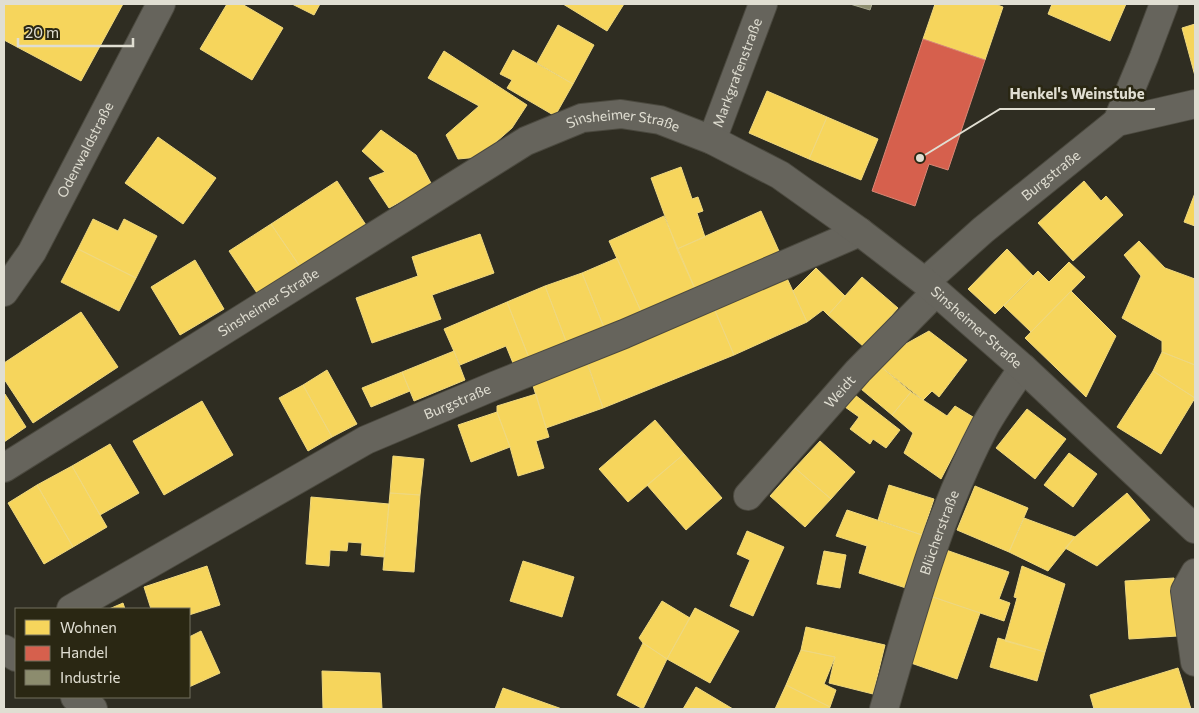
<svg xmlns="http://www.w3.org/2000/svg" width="1199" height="713" viewBox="0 0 1199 713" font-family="Commissioner,sans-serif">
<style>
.homes{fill:#f6d55c;stroke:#efd87f}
.shops{fill:#d6604d;stroke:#d98675}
.industry{fill:#8c8c6e;stroke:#a5a58c}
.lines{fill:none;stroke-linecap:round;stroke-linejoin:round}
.minor-casing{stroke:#4b493f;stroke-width:30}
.tertiary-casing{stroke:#4b493f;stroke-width:30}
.minor{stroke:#66645c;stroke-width:28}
.tertiary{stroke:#66645c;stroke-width:28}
.labels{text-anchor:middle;stroke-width:5;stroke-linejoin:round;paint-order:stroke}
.street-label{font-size:14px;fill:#e0ded2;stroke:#2a2713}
.leader{fill:none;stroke:#e0ded2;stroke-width:2}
.callout-dot{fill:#e0ded2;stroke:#2a2713;stroke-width:2}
.callout-label{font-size:15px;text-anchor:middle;font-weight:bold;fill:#e0ded2;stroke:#2a2713;stroke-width:5;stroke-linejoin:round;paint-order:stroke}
</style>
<rect width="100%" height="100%" fill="#2f2d22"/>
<path class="homes" d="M4 4H123L81 81 4 40Z
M227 4H242L283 28 252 80 200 49Z
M292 4H320L314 15Z
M563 4H624L607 31Z
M935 4H995L1003 7 985 60 923 39Z
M1052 4H1126L1110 41 1048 14Z
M1195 24V76L1182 28Z
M558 25 594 45 573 84 537 63Z
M513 50 573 84 555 116 507 88 512 80 500 74Z
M444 51 527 105 512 128 479 157 458 159 446 135 479 106 428 78Z
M767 91 827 117 809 159 749 133Z
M827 117 878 139 861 180 809 159Z
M381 130 416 155 432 185 389 208 369 178 385 172 362 151Z
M158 137 216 178 183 224 125 183Z
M681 167 692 199 698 197 703 211 697 213 705 237 677 249 651 178Z
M337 181 366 225 301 268 271 224Z
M1084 181 1101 201 1106 196 1123 215 1073 261 1038 223Z
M1195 193V226L1184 222Z
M761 211 783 260 699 298 677 249Z
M664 216 699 298 645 320 609 241Z
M93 219 118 231 124 219 157 236 136 278 78 249Z
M271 224 301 268 259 296 229 251Z
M480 234 494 273 432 295 441 319 372 343 356 298 418 276 412 257Z
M1139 241 1165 268 1195 279V365L1162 352V341L1122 318 1141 276 1124 255Z
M78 249 136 278 119 311 61 282Z
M1007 249 1033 276 995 314 968 289Z
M617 258 645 320 607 335 582 273Z
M195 260 224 309 180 335 151 287Z
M1069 262 1085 277 1031 332 1004 306 1038 271 1049 282Z
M816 268 845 296 828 315 823 310 807 322 793 291Z
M582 273 607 335 569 349 545 286Z
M786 276 807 322 734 355 713 306Z
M862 277 898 308 864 347 828 315Z
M545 286 569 349 531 363 507 302Z
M1071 291 1116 336 1086 397 1025 338Z
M507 302 531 363 515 368 506 346 460 365 444 329Z
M713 306 734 355 603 408 587 362Z
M81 312 118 367 33 423 4 379V363Z
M929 331 967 360 939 397 932 391 923 400 880 366 902 346Z
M454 351 465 380 414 401 402 372Z
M1162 352 1195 365V398L1153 371Z
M585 357 603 408 546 428 530 376Z
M880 366 911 392 892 415 861 389Z
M327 370 357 424 332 437 303 385Z
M1153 371 1195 398 1161 454 1117 427Z
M402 372 410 391 371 407 362 388Z
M303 385 332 437 308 451 279 398Z
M911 392 947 416 955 406 973 417 941 479 904 453 913 433 892 415Z
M5 394 26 427 4 442V395Z
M536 394 549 437 536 441 544 468 518 476 510 447 497 412V406Z
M855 395 900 430 886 448 873 439 870 444 850 429 859 417 845 407Z
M202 401 233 455 164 495 133 441Z
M1027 409 1066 439 1035 479 996 448Z
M497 412 510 447 471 462 458 425Z
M655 420 684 454 628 502 599 469Z
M820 441 855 472 831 499 795 468Z
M110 444 139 493 100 515 72 466Z
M1069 453 1097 474 1073 507 1044 485Z
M684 454 722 498 686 530 647 485Z
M393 456 424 459 420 495 390 493Z
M72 466 107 527 73 547 37 485Z
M795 468 831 499 805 527 770 496Z
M37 485 73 547 44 564 8 503Z
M889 485 934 499 922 535 878 520Z
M975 486 1028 508 1009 552 957 530Z
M390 493 420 495 414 572 383 570Z
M1127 493 1150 520 1097 566 1065 548 1075 537Z
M311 497 389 504 384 557 361 555 362 543 348 542 347 551 330 550 329 566 306 564Z
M847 510 922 535 906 588 859 573 867 546 836 536Z
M1024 518 1075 537 1048 571 1009 552Z
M747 531 784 547 753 616 730 606 750 560 737 554Z
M946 550 1009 572 999 599 1010 603 1004 621 930 596Z
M824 551 846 555 840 588 817 584Z
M523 561 574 577 562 617 510 601Z
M207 566 220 605 189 615V609H151L144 587Z
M1022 566 1065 584 1045 652 1005 641 1017 598 1014 597Z
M1174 578 1178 636 1129 639 1125 581Z
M930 596 980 613 957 679 908 662Z
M662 601 690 618 667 659 643 643 639 638Z
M123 603 125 609H109Z
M695 608 739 631 710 683 667 659Z
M806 627 885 645 873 694 829 683 835 657 801 650Z
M201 631 220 673 189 687V637Z
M998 638 1045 652 1037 681 990 667Z
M643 643 667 659 643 709 617 695Z
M801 650 835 657 824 684 836 690 830 707 786 685Z
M1178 668 1191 709H1094L1090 695Z
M322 671 380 673 382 709H323Z
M786 685 830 707 829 709H775Z
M696 687 733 709H683Z
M503 688 562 709H495Z"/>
<path class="shops" d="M923 39 985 60 948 170 929 164 915 206 872 191Z"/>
<path class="industry" d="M850 4H872L870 10Z"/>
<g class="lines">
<g class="minor-casing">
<g id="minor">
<path d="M1117 122 1144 57 1164 4"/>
<path id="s1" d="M712 140 763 4"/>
<path id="s2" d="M925 282 983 230 1117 122 1195 104"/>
<path id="s3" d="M4 292 32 252 161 4"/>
<path id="s4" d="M748 496 858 371 935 293"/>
<path d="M1195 573 1185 591 1195 662"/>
<path id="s5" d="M71 609 366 440 494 386 624 334 860 232"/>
<path d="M4 649 16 657"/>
<path d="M75 697 93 709"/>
<path id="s6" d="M884 709C912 613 938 515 985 426 996 406 1010 387 1023 368"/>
</g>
</g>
<g class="tertiary-casing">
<g id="tertiary">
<path id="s7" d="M4 468 526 141 582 118 621 114 660 120 712 140 780 175 860 232 925 282 1023 368 1195 529"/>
</g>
</g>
<use href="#minor" class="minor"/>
<use href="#tertiary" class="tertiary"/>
</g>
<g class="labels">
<g class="street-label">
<text dy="5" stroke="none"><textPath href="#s1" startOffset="72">Markgrafenstraße</textPath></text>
<text dy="5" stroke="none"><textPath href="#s7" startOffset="718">Sinsheimer Straße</textPath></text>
<text dy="5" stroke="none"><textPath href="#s3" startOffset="164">Odenwaldstraße</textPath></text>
<text dy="5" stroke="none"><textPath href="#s2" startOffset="165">Burgstraße</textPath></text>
<text dy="5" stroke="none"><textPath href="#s7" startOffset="312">Sinsheimer Straße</textPath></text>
<text dy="5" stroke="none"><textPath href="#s7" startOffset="1136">Sinsheimer Straße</textPath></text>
<text dy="5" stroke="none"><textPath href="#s4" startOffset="139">Weidt</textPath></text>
<text dy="5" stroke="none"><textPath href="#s5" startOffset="439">Burgstraße</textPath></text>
<text dy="5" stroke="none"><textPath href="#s6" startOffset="185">Blücherstraße</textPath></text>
</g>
</g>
<path class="leader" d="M920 158L1000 109H1155"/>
<circle class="callout-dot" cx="920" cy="158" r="5"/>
<g class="callout-label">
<text x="1077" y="99">Henkel's Weinstube</text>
</g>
<rect width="1199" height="713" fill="none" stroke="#e0ded2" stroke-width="10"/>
<rect x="15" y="608" width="175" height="90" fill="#2a2713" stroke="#73705f"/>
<rect x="25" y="620" width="25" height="15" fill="#f6d55c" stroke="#73705f"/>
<text x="60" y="633" font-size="15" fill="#e0ded2">Wohnen</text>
<rect x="25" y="646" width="25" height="15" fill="#d6604d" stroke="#73705f"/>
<text x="60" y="658" font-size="15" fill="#e0ded2">Handel</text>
<rect x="25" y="670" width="25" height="15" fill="#8c8c6e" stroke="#73705f"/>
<text x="60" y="683" font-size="15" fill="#e0ded2">Industrie</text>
<path d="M18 38v8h115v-8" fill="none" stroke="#e0ded2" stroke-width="2.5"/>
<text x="25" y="38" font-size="15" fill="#e0ded2" stroke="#2a2713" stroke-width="4" paint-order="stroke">20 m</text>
</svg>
